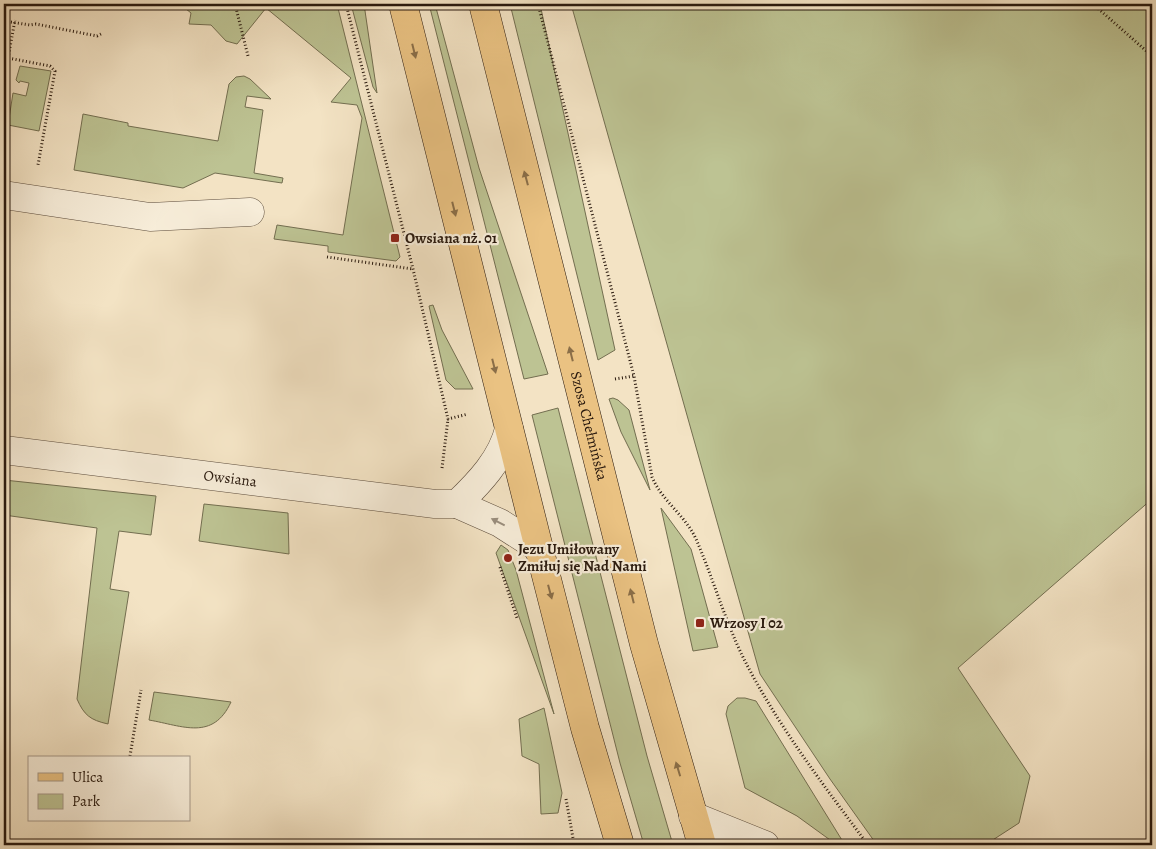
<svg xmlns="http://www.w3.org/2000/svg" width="1156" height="849" viewBox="0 0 1156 849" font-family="Alegreya,serif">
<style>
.green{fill:#bdc393;stroke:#736e50}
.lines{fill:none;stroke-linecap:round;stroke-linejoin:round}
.minor-casing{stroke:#5c4c3c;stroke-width:29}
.major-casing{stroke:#29190e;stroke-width:29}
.path{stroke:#29190e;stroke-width:3;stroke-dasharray:1 2.5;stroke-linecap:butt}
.minor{stroke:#f7edd9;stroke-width:28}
.major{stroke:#eac282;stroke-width:28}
.oneway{fill:#8a6e48}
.oneway2{fill:#9a8e7e}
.poi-dot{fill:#8f2418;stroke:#f7edd9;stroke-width:2}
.labels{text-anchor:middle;stroke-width:4.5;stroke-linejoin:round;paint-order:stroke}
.poi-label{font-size:15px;font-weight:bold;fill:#29190e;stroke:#f7edd9;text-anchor:start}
.street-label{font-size:15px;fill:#29190e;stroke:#f7edd9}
</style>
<rect width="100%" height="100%" fill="#f3e3c4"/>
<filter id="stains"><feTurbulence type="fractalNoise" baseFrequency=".004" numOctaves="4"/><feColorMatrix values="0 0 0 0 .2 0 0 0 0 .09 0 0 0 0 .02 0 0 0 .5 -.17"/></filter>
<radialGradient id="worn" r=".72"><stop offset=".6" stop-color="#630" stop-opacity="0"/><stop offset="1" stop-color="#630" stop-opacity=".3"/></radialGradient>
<path class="green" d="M180 4H337L400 257 396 261 328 252V246L274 239 277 225 343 235 362 118 357 105 331 102 351 78 266 8 237 44 226 41 211 25 189 24 191 13Z
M351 4H364L377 93 373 87Z
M429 4H435L479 168 548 374 524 379Z
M510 4H540L615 350 598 360Z
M571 4H1152V499L958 668 1030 776 1019 823 985 845H877L830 779 760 674Z
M20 66 51 71 39 131 8 125 13 93 26 96 29 83 20 81 19 83 16 80Z
M244 76 250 79 271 99 247 96 245 107 263 110 254 173 283 178 282 183 215 173 183 188 74 170 83 114 128 123V126L218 141 229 84 236 77Z
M433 305 442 330 473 389H455L446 380 429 306Z
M613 398 618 400 629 410 650 490 621 432 609 399Z
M558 408 647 756 673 845H644L620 763 532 415Z
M4 480 156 496 151 535 119 531 110 589 129 592 108 724C90 720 84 715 77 699L97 528 4 515Z
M204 504 288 513 289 554 199 541Z
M661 508 691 549 718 647 693 651Z
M501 545 508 550 516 570 554 714 496 553Z
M154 692 231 702C213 741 183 726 149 720Z
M737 698H745L756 701 845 845H837L797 816 745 788 726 714 728 706Z
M544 708 562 793 558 813 541 814 539 764 522 756 519 719Z"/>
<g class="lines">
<g class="minor-casing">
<g id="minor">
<path d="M4 195 150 217 250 212"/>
<path d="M509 429C502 459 479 483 457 504L500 523 539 548"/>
<path id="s1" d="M4 450 435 504H457"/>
<path d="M693 816 765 845"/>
</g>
</g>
<g class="major-casing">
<g id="major">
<path d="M403 4 539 548 585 728 620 845"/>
<path id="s2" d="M483 4 644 644 702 845"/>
</g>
</g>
<path class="path" d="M235 4 248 56
M346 4 413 269 448 419 468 414
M538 4 634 376 652 477C662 501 685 515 696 539 714 580 726 625 747 665 781 730 825 787 868 845
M1093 4 1152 56
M4 21 30 25 36 24 97 36 101 34
M8 58 15 20
M4 85 8 58 50 66 55 71 38 165
M327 257 413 269
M615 379 634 376
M442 468 448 419
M500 567 517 618
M130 756 141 690
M566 799 573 838"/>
<use href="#minor" class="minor"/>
<use href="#major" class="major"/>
</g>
<defs><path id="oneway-solid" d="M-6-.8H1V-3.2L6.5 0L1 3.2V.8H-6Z" transform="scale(1.25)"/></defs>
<g class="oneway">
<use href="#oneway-solid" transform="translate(414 51) rotate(76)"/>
<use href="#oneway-solid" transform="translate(526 178) rotate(-105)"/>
<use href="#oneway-solid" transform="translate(454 209) rotate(76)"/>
<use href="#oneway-solid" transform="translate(571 354) rotate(-104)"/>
<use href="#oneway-solid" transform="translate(494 366) rotate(76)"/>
<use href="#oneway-solid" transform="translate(550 592) rotate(75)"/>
<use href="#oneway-solid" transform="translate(632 596) rotate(-104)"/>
<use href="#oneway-solid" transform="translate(678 769) rotate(-107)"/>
</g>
<use class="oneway2" href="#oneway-solid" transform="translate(498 522) rotate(-153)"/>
<g class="poi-dot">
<rect x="390" y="233" width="10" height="10" rx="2.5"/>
<circle cx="508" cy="558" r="5"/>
<rect x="695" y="618" width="10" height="10" rx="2.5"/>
</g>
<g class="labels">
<g class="poi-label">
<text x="405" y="243">Owsiana nż. 01</text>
<text x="518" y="554">Jezu Umiłowany<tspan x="518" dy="17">Zmiłuj się Nad Nami</tspan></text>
<text x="710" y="628">Wrzosy I 02</text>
</g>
<g class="street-label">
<text dy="5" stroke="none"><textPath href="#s2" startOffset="435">Szosa Chełmińska</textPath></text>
<text dy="5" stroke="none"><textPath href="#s1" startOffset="228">Owsiana</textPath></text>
</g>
</g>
<rect width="1156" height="849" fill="none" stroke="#f3e3c4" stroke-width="20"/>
<rect x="5" y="5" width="1146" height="839" fill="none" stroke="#29190e" stroke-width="2.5"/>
<rect x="10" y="10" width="1136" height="829" fill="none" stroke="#29190e"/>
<rect x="28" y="756" width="162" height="65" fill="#f7edd9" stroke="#a59888"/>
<rect x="38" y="773" width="25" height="8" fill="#eac282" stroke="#a59888"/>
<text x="72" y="782" font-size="15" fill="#29190e">Ulica</text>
<rect x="38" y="794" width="25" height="15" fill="#bdc393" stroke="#a59888"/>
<text x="72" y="806" font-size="15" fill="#29190e">Park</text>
<rect width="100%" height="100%" filter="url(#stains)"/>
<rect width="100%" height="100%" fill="url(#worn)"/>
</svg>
